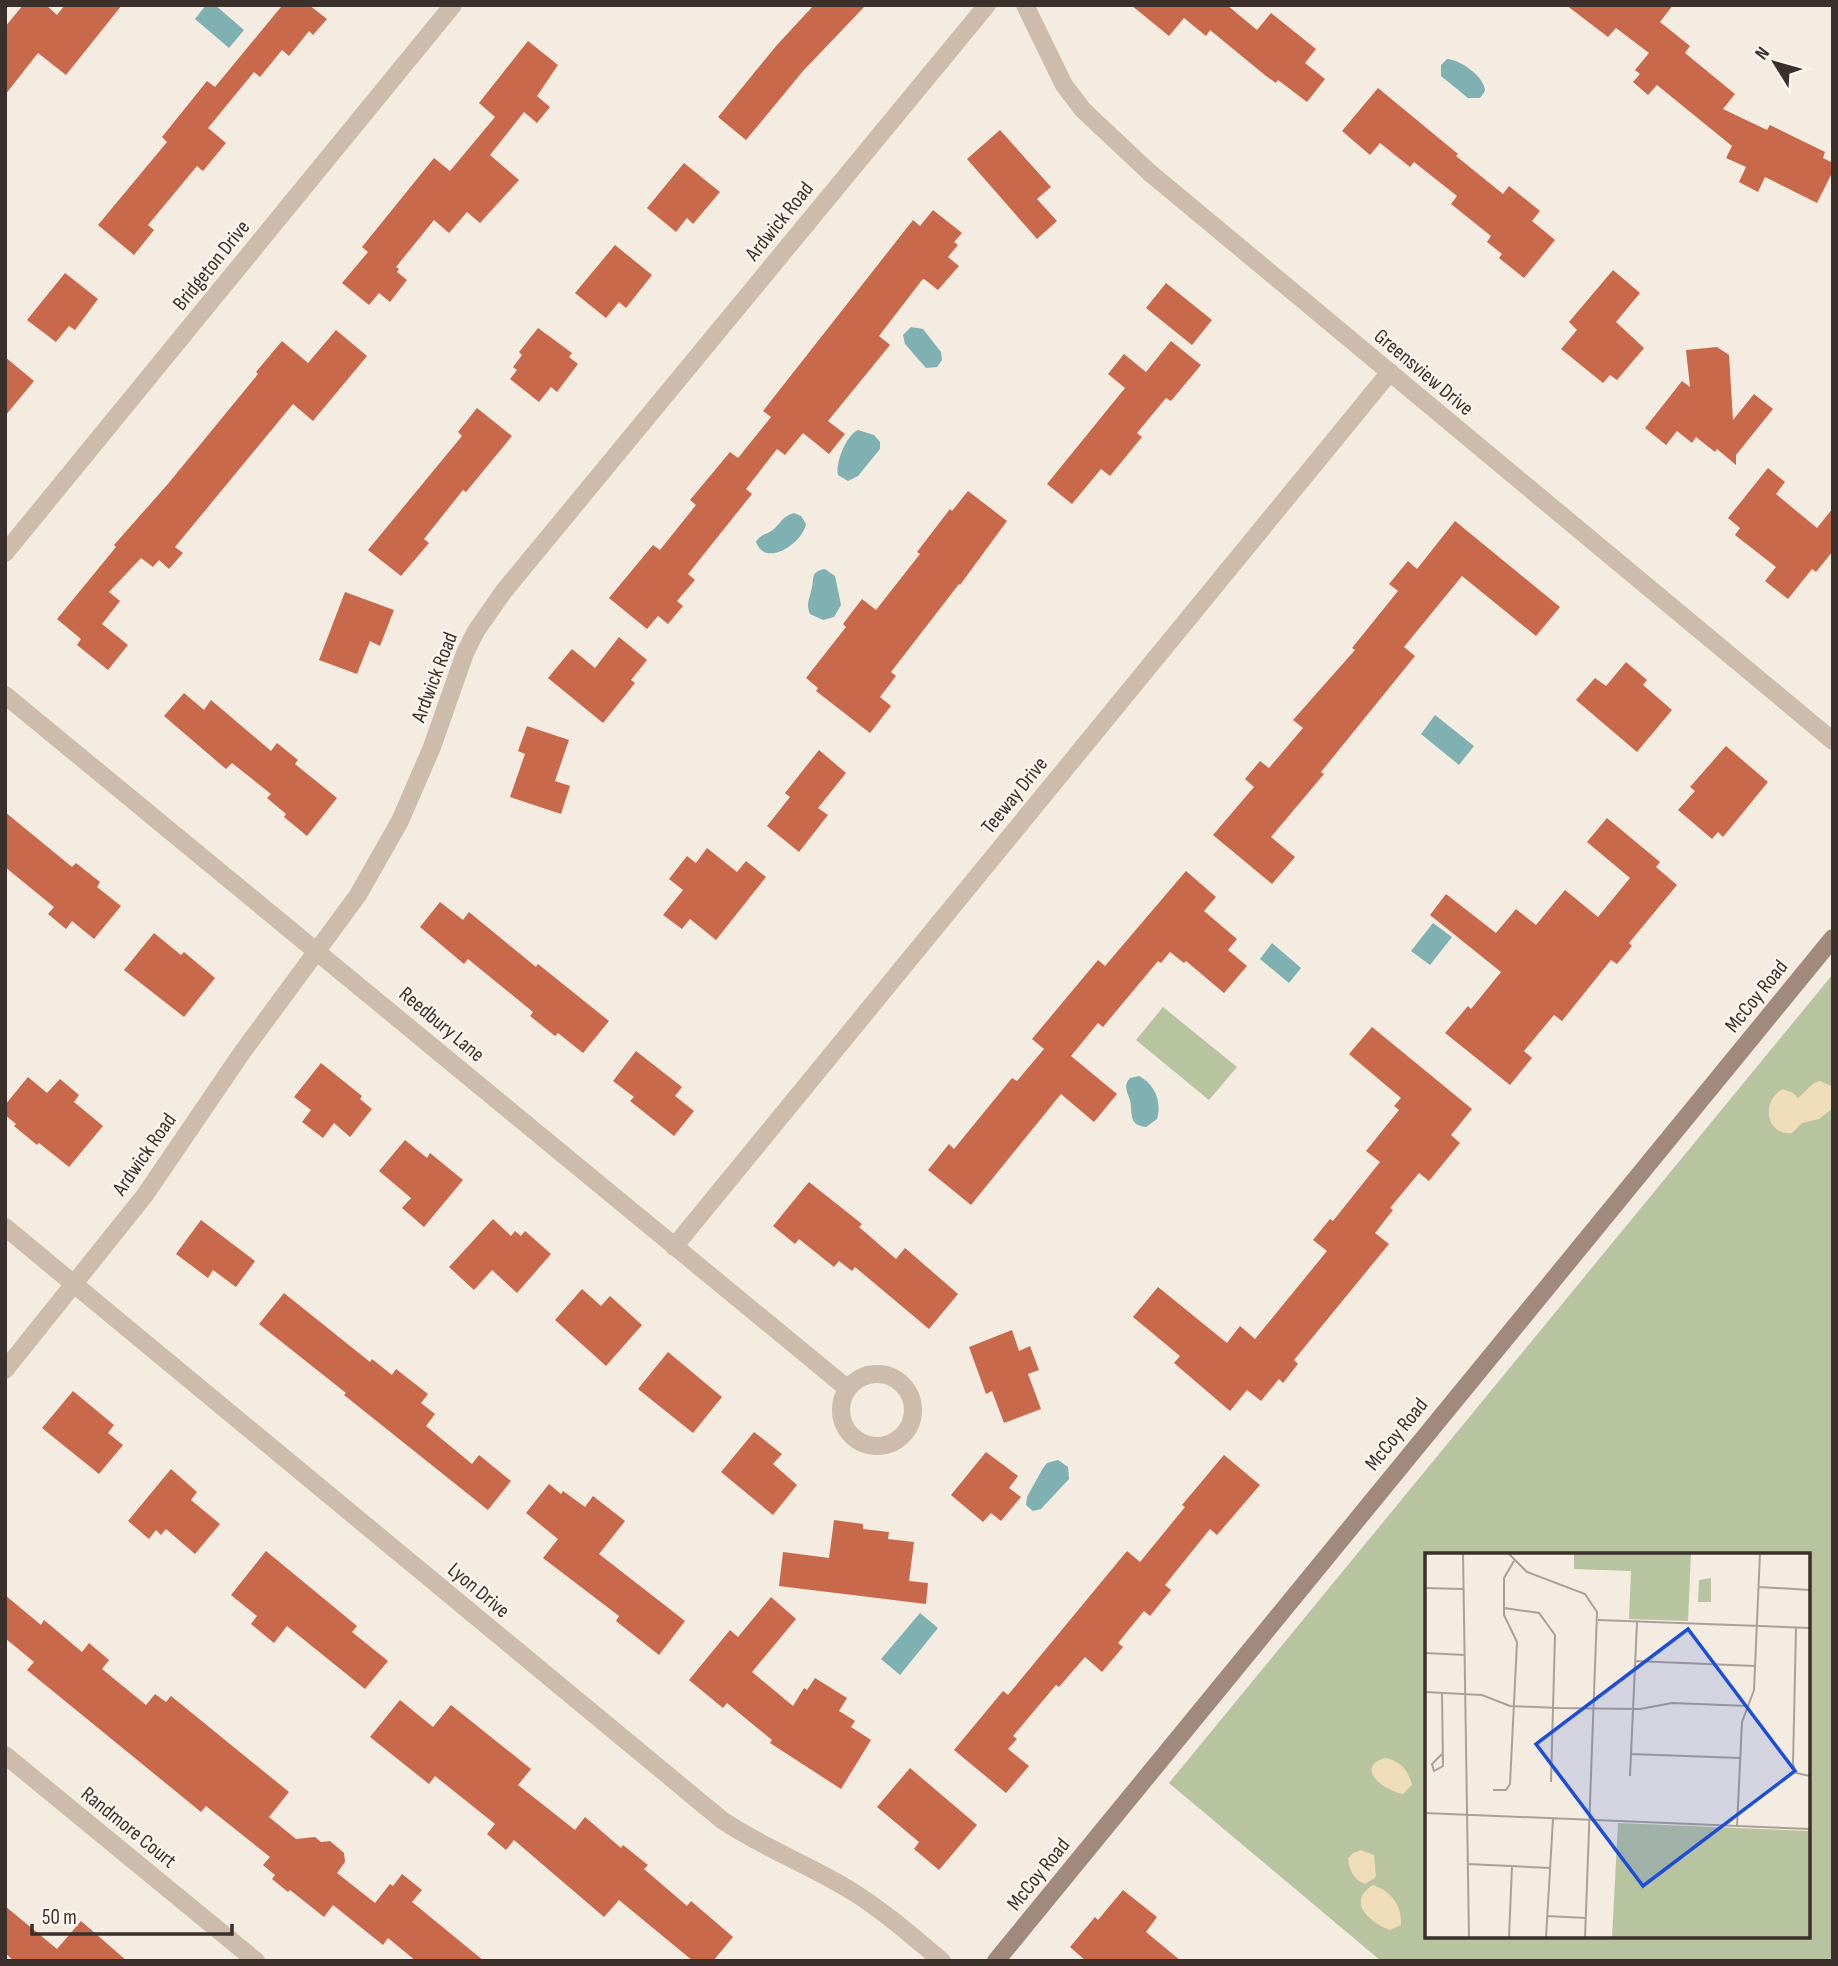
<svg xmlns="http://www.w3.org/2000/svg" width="1838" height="1966" viewBox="0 0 1838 1966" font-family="'Sofia Sans Condensed',sans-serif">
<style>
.green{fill:#b8c4a0;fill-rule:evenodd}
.sand{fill:#efdcb8}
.water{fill:#7fb0b2}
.building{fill:#c8694b}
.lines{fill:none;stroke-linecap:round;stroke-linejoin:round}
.street{stroke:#cdbbac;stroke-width:18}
.secondary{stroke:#a18a7d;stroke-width:18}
.labels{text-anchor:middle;stroke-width:5;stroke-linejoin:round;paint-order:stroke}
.street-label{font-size:21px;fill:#3b302b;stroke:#fbf5ee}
.inset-road{fill:none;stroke:#aaa098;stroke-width:2}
.view{fill:#1d4ed8;fill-opacity:0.15;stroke:#1d4ed8;stroke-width:3.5}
.inset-edge{fill:none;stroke:#3b302b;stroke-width:3.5}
</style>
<rect width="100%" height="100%" fill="#f4ebe1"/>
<path class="green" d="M1833 974V1961H1381L1169 1783ZM1427 1555H1808V1936H1427Z
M1163 1007 1237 1067 1209 1100 1136 1040Z"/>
<path class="sand" d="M1820 1081 1833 1087V1108L1819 1119 1802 1123 1792 1133C1766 1136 1760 1101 1783 1089L1793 1093 1798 1098 1814 1083Z
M1384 1758C1399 1759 1409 1771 1412 1785L1403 1794C1385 1791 1354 1769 1384 1758Z
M1361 1850 1374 1855 1376 1877 1365 1884C1353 1879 1349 1870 1348 1858L1353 1853Z
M1373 1885C1391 1891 1402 1905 1401 1925L1390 1930C1369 1922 1346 1902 1373 1885Z"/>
<path class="water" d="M206 5H215L244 30 229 48 195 19Z
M1447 59C1461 60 1485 77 1485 91L1480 98H1468L1441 76V65Z
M911 327 923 329 941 352 942 360 937 367 926 368 905 344 903 335Z
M858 430 874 435 880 442V449L858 476 848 481 838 475C835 463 847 434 858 430Z
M794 513 801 516 806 524C802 544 765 568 756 542 761 533 768 535 775 528 782 521 783 516 794 513Z
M825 569 835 576 841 605 834 617 823 620 810 614C806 604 809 601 811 591 815 579 809 572 825 569Z
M1435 715 1474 746 1459 765 1421 734Z
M1433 923 1452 937 1430 965 1411 951Z
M1272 943 1301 968 1289 983 1260 959Z
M1139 1076C1155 1084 1162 1102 1157 1119L1146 1127C1128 1125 1133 1114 1130 1100 1127 1091 1123 1086 1130 1078Z
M1058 1460 1068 1467 1069 1479 1041 1509 1033 1511 1026 1505 1027 1497 1043 1468 1047 1463Z
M920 1613 938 1628 900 1675 881 1659Z"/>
<path class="building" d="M23 5H46L57 15 65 5H122L66 75 38 53 5 95V27Z
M279 5H309L327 19 313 35 309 31 289 56 282 50 260 77 254 72 208 128 226 143 203 171 197 166 148 225 154 230 134 255 98 225 167 142 162 137 207 81 215 87 281 7Z
M814 5H866L803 71 746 140 718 117 777 45Z
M1131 5H1227L1257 30 1271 13 1316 49 1305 63 1325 79 1307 102 1278 80 1276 83 1266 76 1210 30 1206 36 1184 18 1169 36Z
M1566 5H1673L1660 22 1690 46 1685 53 1735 94 1723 109 1767 130 1770 125 1825 152 1823 158 1833 163V171L1817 203 1765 177 1758 192 1739 182 1746 167 1726 158 1732 146 1657 85 1648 95 1633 82 1640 74 1635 70 1649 53 1616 28 1608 37Z
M528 41 558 65 537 96 550 107 537 123 524 112 490 155 519 180 480 223 467 212 449 233 434 220 396 267 399 269 397 272 407 280 390 302 379 293 369 305 342 283 368 252 362 247 434 158 450 171 495 117 479 103Z
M1378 88 1458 154 1456 156 1503 194 1509 186 1540 211 1532 221 1555 240 1524 278 1499 258 1502 254 1487 242 1491 236 1451 204 1457 196 1414 162 1410 167 1380 143 1370 155 1342 131Z
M1000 130 1051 187 1037 199 1057 221 1037 239 967 159Z
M684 163 720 192 693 224 687 218 676 232 647 208Z
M933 210 962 233 954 242 958 245 948 257 959 266 938 290 924 279 922 280 879 336 890 345 828 421 845 434 829 454 803 433 785 455 777 449 746 489 752 494 688 574 695 580 677 601 683 606 668 624 658 616 647 629 609 598 653 545 660 550 696 505 690 500 730 452 738 458 771 417 763 411 913 220 920 226Z
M615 245 652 275 626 308 619 302 606 318 575 293Z
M1613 270 1640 293 1616 322 1644 348 1617 380 1610 375 1603 383 1561 349 1577 330 1569 322Z
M65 273 98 299 75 330 69 326 56 342 27 320Z
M1166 283 1212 320 1192 345 1146 308Z
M538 328 572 353 569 357 578 364 557 392 551 387 539 402 510 379 517 370 513 367 522 355 519 352Z
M336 330 367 356 313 421 293 404 175 547 183 553 169 569 159 560 153 567 141 558 109 592 120 601 102 624 128 645 108 670 77 645 81 639 57 619 116 547 114 545 167 485 258 374 256 372 282 341 308 363Z
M1171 341 1201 365 1171 401 1166 398 1137 433 1142 437 1110 476 1101 469 1072 504 1047 484 1125 388 1108 374 1124 354 1146 372Z
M1717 347 1729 355 1733 420 1754 394 1773 409 1736 455V465L1717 449 1715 452 1696 437 1692 443 1677 431 1666 445 1645 428 1682 381 1690 387 1686 350Z
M5 357 34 381 5 416Z
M477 408 512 436 466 492 463 490 424 539 429 543 401 576 368 550 462 436 458 432Z
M1768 468 1785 482 1776 494 1817 528 1833 508V551L1816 572 1812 569 1788 599 1765 581 1776 567 1735 535 1740 528 1728 518Z
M968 491 1007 521 960 585 959 584 891 672 896 676 880 697 891 706 870 733 816 691 818 688 806 678 846 627 843 624 862 599 876 610 920 554 917 552 950 509 952 511Z
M1455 521 1560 607 1536 636 1462 576 1404 647 1415 656 1321 772 1324 774 1271 837 1295 857 1272 884 1213 835 1254 787 1245 779 1260 761 1269 768 1303 728 1293 720 1355 650 1352 648 1398 591 1389 584 1408 561 1417 569Z
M345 592 394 610 380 646 370 641 357 674 319 660Z
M619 637 647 660 631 680 635 683 603 723 548 678 572 649 595 668Z
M1626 662 1647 680 1643 685 1672 710 1637 752 1576 700 1595 678 1606 686Z
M184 693 204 710 211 700 271 751 277 743 298 760 295 764 337 798 307 836 284 817 286 814 267 798 271 794 232 763 226 769 164 716Z
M527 726 569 740 555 781 570 786 561 814 510 797 525 754 518 751Z
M1726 746 1768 782 1723 837 1718 832 1712 839 1678 810 1695 791 1690 787Z
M819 750 846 773 818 808 828 815 799 852 767 826 790 797 785 793Z
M5 812 72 867 76 863 100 882 97 887 121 906 94 939 72 921 66 929 48 914 54 907 5 867Z
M1607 818 1660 862 1656 867 1677 885 1629 943 1632 946 1617 964 1611 960 1562 1021 1554 1015 1524 1051 1532 1058 1510 1085 1445 1033 1468 1006 1471 1009 1501 972 1430 915 1446 894 1496 933 1516 909 1536 925 1565 890 1598 917 1630 878 1587 842Z
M707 848 737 872 746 861 766 877 716 940 690 919 682 929 663 915 683 890 669 879 687 856 696 863Z
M1186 871 1216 897 1204 911 1237 939 1228 950 1247 966 1224 993 1186 961 1184 963 1170 952 1161 963 1158 961 1103 1027 1098 1023 1071 1056 1117 1094 1094 1122 1061 1094 971 1205 928 1170 949 1144 954 1149 1012 1078 1017 1081 1044 1049 1032 1039 1098 960 1105 966Z
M440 902 463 920 469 912 536 967 538 964 609 1021 583 1053 558 1033 555 1036 530 1016 533 1012 468 959 464 964 420 927Z
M154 933 181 955 184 952 215 978 184 1017 124 970Z
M1372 1027 1472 1109 1451 1135 1460 1143 1429 1181 1419 1173 1390 1208 1393 1210 1375 1233 1389 1244 1294 1360 1298 1364 1283 1383 1279 1379 1261 1401 1247 1390 1230 1411 1174 1363 1180 1356 1133 1317 1158 1287 1227 1343 1240 1326 1255 1339 1327 1251 1313 1240 1330 1219 1333 1221 1380 1162 1366 1151 1399 1110 1394 1106 1401 1098 1349 1054Z
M636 1051 682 1087 675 1096 694 1111 674 1136 630 1101 634 1097 613 1081Z
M321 1063 362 1096 360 1099 372 1109 350 1137 334 1123 323 1138 302 1122 311 1110 294 1097Z
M28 1077 47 1093 60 1079 79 1095 74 1102 103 1126 69 1167 39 1143 37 1145 14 1126 16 1124 5 1115V1105Z
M405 1140 427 1158 430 1153 463 1180 424 1227 402 1208 411 1198 379 1171Z
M809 1182 862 1224 859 1227 896 1259 905 1248 958 1294 929 1329 855 1267 852 1271 839 1261 834 1267 799 1239 795 1244 773 1226Z
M493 1219 511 1236 515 1231 521 1236 525 1231 551 1254 517 1293 492 1270 474 1290 449 1267Z
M201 1220 255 1261 236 1287 213 1270 208 1278 176 1254Z
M582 1289 601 1306 610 1296 642 1325 606 1366 555 1320Z
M284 1293 370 1362 372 1359 392 1375 396 1369 428 1394 421 1403 435 1414 426 1426 472 1464 479 1455 511 1481 488 1510 344 1395 346 1393 259 1324Z
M1012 1330 1019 1351 1030 1346 1039 1370 1028 1374 1041 1409 1004 1423 992 1391 986 1394 969 1347Z
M668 1352 722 1397 693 1433 638 1389Z
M73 1391 114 1425 108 1433 123 1445 99 1474 42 1428Z
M754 1432 782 1454 773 1464 797 1485 773 1515 721 1472Z
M986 1452 1018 1476 1009 1488 1021 1497 1001 1521 991 1513 983 1522 951 1495Z
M1224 1455 1260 1485 1217 1535 1210 1529 1165 1585 1171 1590 1150 1616 1144 1611 1118 1643 1123 1647 1102 1672 1085 1657 1059 1687 1056 1685 1013 1736 1017 1739 1008 1749 1029 1766 1006 1793 954 1750 1003 1691 1008 1695 1127 1551 1140 1562 1185 1507 1182 1505Z
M171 1469 197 1492 191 1500 220 1524 195 1554 166 1529 161 1535 156 1530 149 1539 128 1521Z
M549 1484 561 1494 563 1491 585 1507 593 1496 625 1521 599 1554 685 1621 659 1655 616 1621 619 1616 543 1558 558 1539 526 1513Z
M834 1520 863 1524V1529L889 1532 888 1539 914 1542 909 1581 928 1583 926 1604 779 1586 783 1552 829 1558Z
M266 1551 357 1626 352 1632 388 1661 365 1689 287 1626 274 1643 251 1624 257 1616 231 1595Z
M5 1595 41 1625 44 1620 82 1652 89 1643 109 1660 102 1669 146 1705 155 1694 166 1702 171 1696 289 1792 269 1817 296 1839 315 1837 321 1842 330 1841 344 1853 345 1862 337 1873 375 1903 390 1884 393 1886 402 1874 422 1890 412 1902 484 1961H416L388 1938 383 1945 333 1905 324 1917 290 1890 288 1892 272 1879 275 1875 263 1865 270 1857 206 1806 201 1812 27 1670 34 1662 5 1638Z
M771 1597 796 1619 752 1672 793 1706 804 1688 807 1690 815 1678 847 1698 839 1711 855 1721 851 1727 871 1740 841 1789 770 1743 772 1740 727 1703 723 1708 689 1680 730 1630 738 1637Z
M400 1700 433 1727 451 1705 531 1769 518 1785 575 1830 585 1817 621 1848 623 1845 648 1865 644 1869 687 1906 691 1901 733 1937 713 1961H693L619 1900 604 1917 514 1840 506 1850 487 1834 495 1824 435 1776 429 1784 370 1737Z
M910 1768 977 1825 939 1870 914 1849 919 1842 877 1807Z
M1123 1890 1157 1917 1146 1932 1181 1961H1086L1070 1947 1095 1917 1098 1920Z
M5 1906 57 1949 81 1921 127 1961H14L5 1953Z"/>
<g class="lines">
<path class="street" d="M1025 5 1064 85 1083 110 1149 172 1833 741
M5 553 453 5
M5 695 848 1389
M5 1227 722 1820C765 1849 810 1865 853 1892 885 1912 913 1937 942 1961
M674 1247 1390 372
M5 1370 145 1195 241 1054 358 895 400 821 432 747 465 653 476 631 504 591 987 5
M841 1410a36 36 0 1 1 72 0a36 36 0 1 1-72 0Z
M5 1755 256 1961"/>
<path class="secondary" d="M996 1961 1833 938"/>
</g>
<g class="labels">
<g class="street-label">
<text transform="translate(779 221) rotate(-51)" y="7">Ardwick Road</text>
<text transform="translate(211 265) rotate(-51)" y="7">Bridgeton Drive</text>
<text transform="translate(1424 372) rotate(40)" y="7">Greensview Drive</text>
<text transform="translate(434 677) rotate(-69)" y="7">Ardwick Road</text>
<text transform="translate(1014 795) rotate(-51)" y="7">Teeway Drive</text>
<text transform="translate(1756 996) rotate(-51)" y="7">McCoy Road</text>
<text transform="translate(442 1024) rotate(40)" y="7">Reedbury Lane</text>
<text transform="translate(144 1154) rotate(-55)" y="7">Ardwick Road</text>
<text transform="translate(1396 1434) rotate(-51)" y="7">McCoy Road</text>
<text transform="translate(479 1590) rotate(40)" y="7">Lyon Drive</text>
<text transform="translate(129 1827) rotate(39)" y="7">Randmore Court</text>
<text transform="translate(1038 1874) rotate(-51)" y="7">McCoy Road</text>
</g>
</g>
<g transform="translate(1425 1553)">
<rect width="385" height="385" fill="#f4ebe1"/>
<path d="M149 0H266L263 68 204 66 206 18 149 16ZM286 25V49H273L274 27ZM193 270 385 278V385H187Z" fill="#b8c4a0"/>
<path class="inset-road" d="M38 0 44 385M83 0 102 19 160 41 172 59 160 385M334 34 385 37M0 35 39 36M79 55 114 60 130 82 126 229M173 67 385 75M371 75 368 211 371 220 385 223M0 100 40 102M210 108 330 113M0 139 57 142 85 153 133 155 215 156 247 150 324 153M17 140 18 213 9 218 7 211 17 201M206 201 315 205M205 223 212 69M68 237H81L85 231 92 89 79 62V25L89 8M0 260 385 276M312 273 317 169 329 137 335 0M43 311 125 315M122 363 161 365M84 385 87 313M121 385 128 266"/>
<path class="view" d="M263 76 370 218 218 333 111 191Z"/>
<rect width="385" height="385" class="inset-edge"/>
</g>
<rect width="1838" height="1966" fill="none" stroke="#3b302b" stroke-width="14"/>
<g transform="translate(1775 63) rotate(307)" stroke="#fbf5ee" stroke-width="5" paint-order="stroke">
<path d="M0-5L12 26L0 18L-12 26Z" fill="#3b302b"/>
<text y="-10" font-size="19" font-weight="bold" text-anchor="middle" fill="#3b302b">N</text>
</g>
<path d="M32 1924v10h200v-10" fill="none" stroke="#3b302b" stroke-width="3.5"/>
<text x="42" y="1924" font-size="21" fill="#3b302b" stroke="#fbf5ee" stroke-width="5" paint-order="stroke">50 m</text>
</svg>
